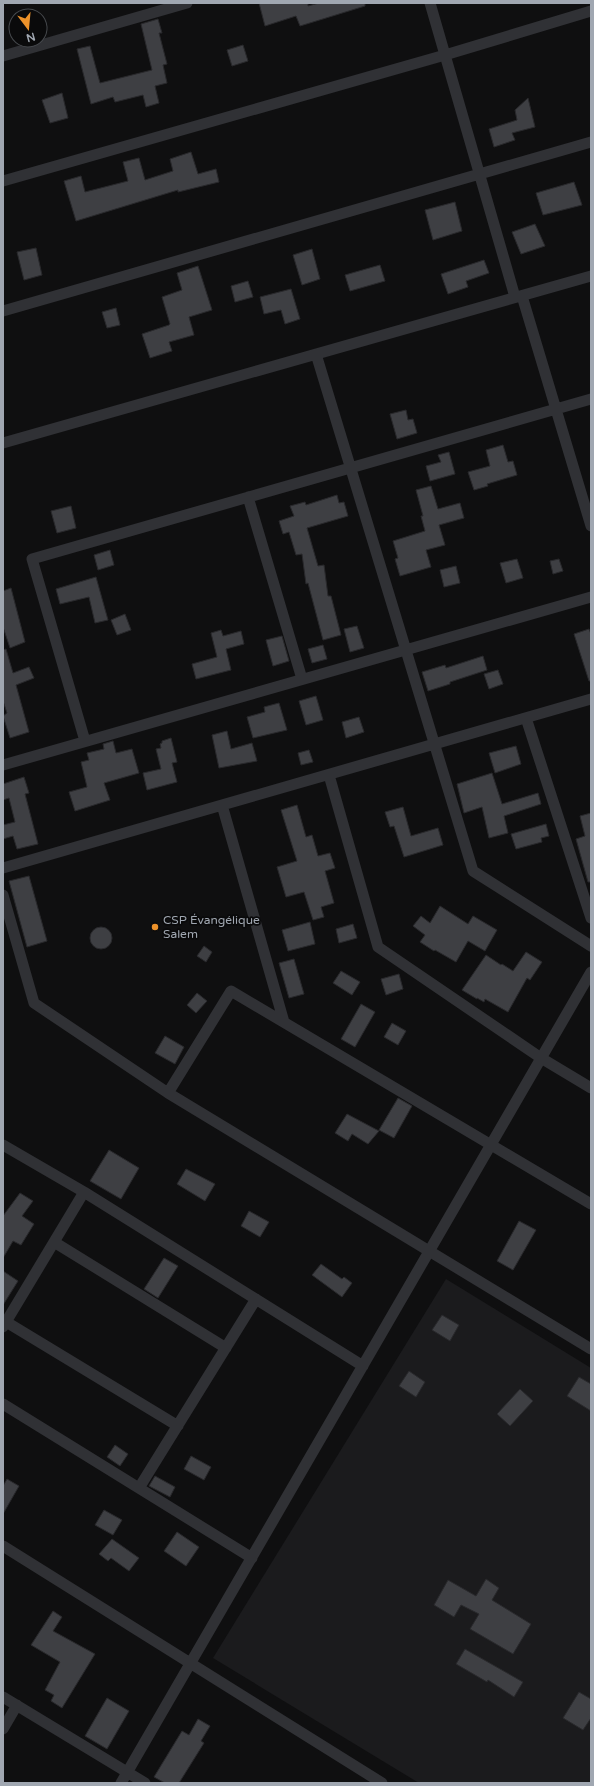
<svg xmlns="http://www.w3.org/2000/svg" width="594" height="1786" viewBox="0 0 594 1786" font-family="'Varela Round',sans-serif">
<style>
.built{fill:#1b1b1d}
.building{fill:#3e3f43;stroke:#29292c}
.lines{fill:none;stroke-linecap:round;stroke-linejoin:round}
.street{stroke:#303135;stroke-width:11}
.poi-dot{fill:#ed922a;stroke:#0a0a0b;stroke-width:1.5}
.labels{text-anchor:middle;stroke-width:3.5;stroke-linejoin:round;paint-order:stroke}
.poi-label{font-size:12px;fill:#a0a7b1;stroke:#0a0a0b;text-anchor:start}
</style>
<rect width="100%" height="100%" fill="#0f0f10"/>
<path class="built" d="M446 1279 591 1368V1783H419L213 1658Z"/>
<path class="building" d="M259 3H308V6L319 3H365V6L300 26 296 16 265 26Z
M158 19 162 33H159L167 64 163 65 167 83 155 86 159 103 146 107 143 95 115 102 113 97 91 104 77 49 90 46 100 83 152 70 141 24Z
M243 45 248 61 232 66 227 50Z
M62 93 68 118 50 123 42 100Z
M528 98 535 127 512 133 515 140 494 147 489 129 517 120 515 110Z
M191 152 198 174 216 169 219 182 178 192V190L76 221 64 181 81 176 85 192 128 181 123 162 139 158 145 180 173 171 170 159Z
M574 182 582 205 543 215 536 193Z
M455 202 462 231 433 240 425 210Z
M535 224 545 246 521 254 512 232Z
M36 248 42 275 24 280 17 252Z
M312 249 320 279 302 285 293 255Z
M484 260 489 273 466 281 468 287 448 294 441 274Z
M380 265 385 281 350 291 345 275Z
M198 266 212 310 189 317 194 335 169 342 172 351 150 358 142 334 169 325 170 324 162 297 182 290 177 273Z
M248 281 253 297 235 302 231 286Z
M291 289 300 319 285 324 281 310 264 314 260 297Z
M116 308 120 325 107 328 102 312Z
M406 410 408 420 413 419 417 433 397 439 390 414Z
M503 445 508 462 513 461 517 475 487 484 488 486 474 490 468 472 490 466 486 450Z
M449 452 455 474 430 481 426 466 441 462 438 455Z
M431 486 438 509 460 503 464 518 439 525 445 545 426 550 431 567 400 576 395 559 398 558 393 541 425 531 421 516H423L416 490Z
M337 495 339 503 344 502 348 516 307 528 318 566 324 565 328 596H331L341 635 323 640 308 583 306 584 302 554 296 555 289 532 283 534 279 521 294 516 290 506 305 502 306 505Z
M71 506 76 528 57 533 51 511Z
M110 550 114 565 98 570 94 555Z
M517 559 523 578 506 583 500 563Z
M559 559 563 571 553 574 550 561Z
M456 566 460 583 444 587 440 570Z
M96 577 108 620 95 623 89 597 60 604 56 589Z
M11 588 25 642 10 648 3 627V591Z
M125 614 131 630 117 635 111 620Z
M357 626 364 648 350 652 344 629Z
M589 629 591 634V681H589L574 634Z
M221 630 223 636 241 631 244 644 226 649 231 670 196 679 192 664 217 657 211 633Z
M282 636 289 661 273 666 266 640Z
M323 645 327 659 312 663 308 649Z
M6 649 13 673 29 667 34 678 16 685 29 732 10 738 3 716 7 713 3 701V650Z
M483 656 487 670 450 682V684L428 691 422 672 445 665 446 668Z
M498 670 503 684 489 689 484 674Z
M316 696 323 720 306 725 299 701Z
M279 703 287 730 253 738 247 717 265 712 264 707Z
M359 717 364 732 346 738 342 722Z
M227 731 231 749 252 743 257 761 219 768 212 735Z
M171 738 177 762 172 763 177 782 147 790 143 773 161 769 156 749 161 748 160 744 162 743V741Z
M113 741 116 753 132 749 139 773 104 783 110 800 75 811 69 792 87 787 81 762 89 760 87 753 104 749 103 744Z
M516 746 521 764 495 773 489 753Z
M309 750 313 762 301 765 298 753Z
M492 773 502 804 538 793 541 804 504 816 508 833 489 838 482 807 464 813 457 784Z
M24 777 29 793 25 794 38 844 17 849 13 836 3 839V825L15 822 9 798 3 800V784Z
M297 805 306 837 312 835 318 856 330 853 335 868 325 871 334 903 321 907 324 917 313 920 304 892 286 897 277 867 297 861 281 810Z
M403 807 411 836 438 828 443 845 404 857 394 826 390 827 385 812Z
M591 813V882H588L576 839 585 836 580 816Z
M546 824 549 836 541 838 542 842 516 849 511 834Z
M29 876 47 941 27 947 9 881Z
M440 906 468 924 473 916 497 930 485 951 468 941 456 962 435 950 434 951 420 942 425 935 413 926 421 916 430 923Z
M310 922 315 944 288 951 282 930Z
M353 924 357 938 339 943 336 929Z
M90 938a11 11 0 1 1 22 0a11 11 0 1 1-22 0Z
M204 946 212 952 206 962 197 956Z
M526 952 542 962 530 980 527 978 508 1012 485 999 484 1002 477 998V999L462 990 486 955 501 965 502 964 513 971Z
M294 959 304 994 289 998 279 963Z
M341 971 360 982 352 995 333 983Z
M399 974 403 989 386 995 381 979Z
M197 993 207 1001 196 1013 187 1005Z
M361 1004 375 1012 355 1047 341 1039Z
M392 1023 406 1031 398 1045 384 1037Z
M165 1036 184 1047 175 1064 155 1053Z
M398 1098 412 1106 394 1138 379 1130Z
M347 1114 379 1131 368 1144 352 1134 348 1141 335 1133Z
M109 1150 139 1168 121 1199 90 1181Z
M186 1169 215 1184 205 1201 177 1184Z
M20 1193 33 1201 22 1216 34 1224 21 1245 13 1241 3 1258V1216Z
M249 1211 269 1222 260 1237 241 1226Z
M519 1221 536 1230 513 1270 497 1261Z
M164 1258 178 1266 158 1298 144 1289Z
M321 1264 342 1279 344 1277 352 1283 342 1297 312 1275Z
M3 1271 18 1281 3 1305Z
M442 1315 459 1325 450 1341 432 1330Z
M409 1371 425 1382 416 1397 399 1386Z
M579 1377 591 1384V1411L567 1396Z
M520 1389 533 1401 510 1426 497 1414Z
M115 1445 128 1454 120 1466 107 1457Z
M191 1456 211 1467 204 1480 184 1469Z
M155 1476 175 1487 170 1497 149 1486Z
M7 1479 19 1486 3 1514V1486Z
M104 1510 122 1520 113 1535 95 1525Z
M177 1532 199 1547 186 1566 164 1551Z
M112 1539 139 1558 129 1571 111 1558 108 1561 99 1554Z
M486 1579 499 1588 492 1600 531 1624 513 1654 470 1629 479 1614 461 1605 454 1617 434 1605 448 1580 476 1596Z
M53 1611 62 1617 53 1631 95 1654 62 1708 51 1701 54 1695 45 1690 60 1662 31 1645Z
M465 1649 523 1682 514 1697 488 1680 487 1682 456 1664Z
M579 1692 591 1699V1718L583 1730 563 1718Z
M107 1698 129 1711 107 1749 85 1736Z
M198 1719 210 1726 201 1741 204 1743 179 1783H165L154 1777 182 1731 189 1735Z"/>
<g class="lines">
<path class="street" d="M430 3 515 297
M3 56 187 3
M3 181 445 55 591 11
M522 296 591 526
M3 311 591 142
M316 354 473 871 591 946
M3 443 591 276
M248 497 302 679
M526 718 591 918
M85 741 32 559 591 399
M3 765 591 597
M329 775 378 947 541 1058 591 1088
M222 805 284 1022
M3 868 591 699
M3 895 34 1003 168 1093 591 1349
M168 1093 231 991 591 1204
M3 1145 84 1192 363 1366
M54 1242 226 1348
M3 1320 178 1426
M3 1327 84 1192
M3 1404 252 1558
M139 1488 256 1299
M3 1546 382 1783
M3 1697 145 1783
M3 1729 17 1705
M121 1783 591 972"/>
</g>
<circle class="poi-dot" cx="155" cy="927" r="4"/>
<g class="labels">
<g class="poi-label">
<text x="163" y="924">CSP Évangélique<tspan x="163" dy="14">Salem</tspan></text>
</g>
</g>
<rect width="594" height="1786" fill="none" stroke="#a0a7b1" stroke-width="8"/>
<g transform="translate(28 28) rotate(164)"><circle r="19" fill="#0a0a0b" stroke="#46494d"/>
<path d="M0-3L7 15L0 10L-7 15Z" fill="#ed922a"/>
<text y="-6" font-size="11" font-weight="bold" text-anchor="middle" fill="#a0a7b1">N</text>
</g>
</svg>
